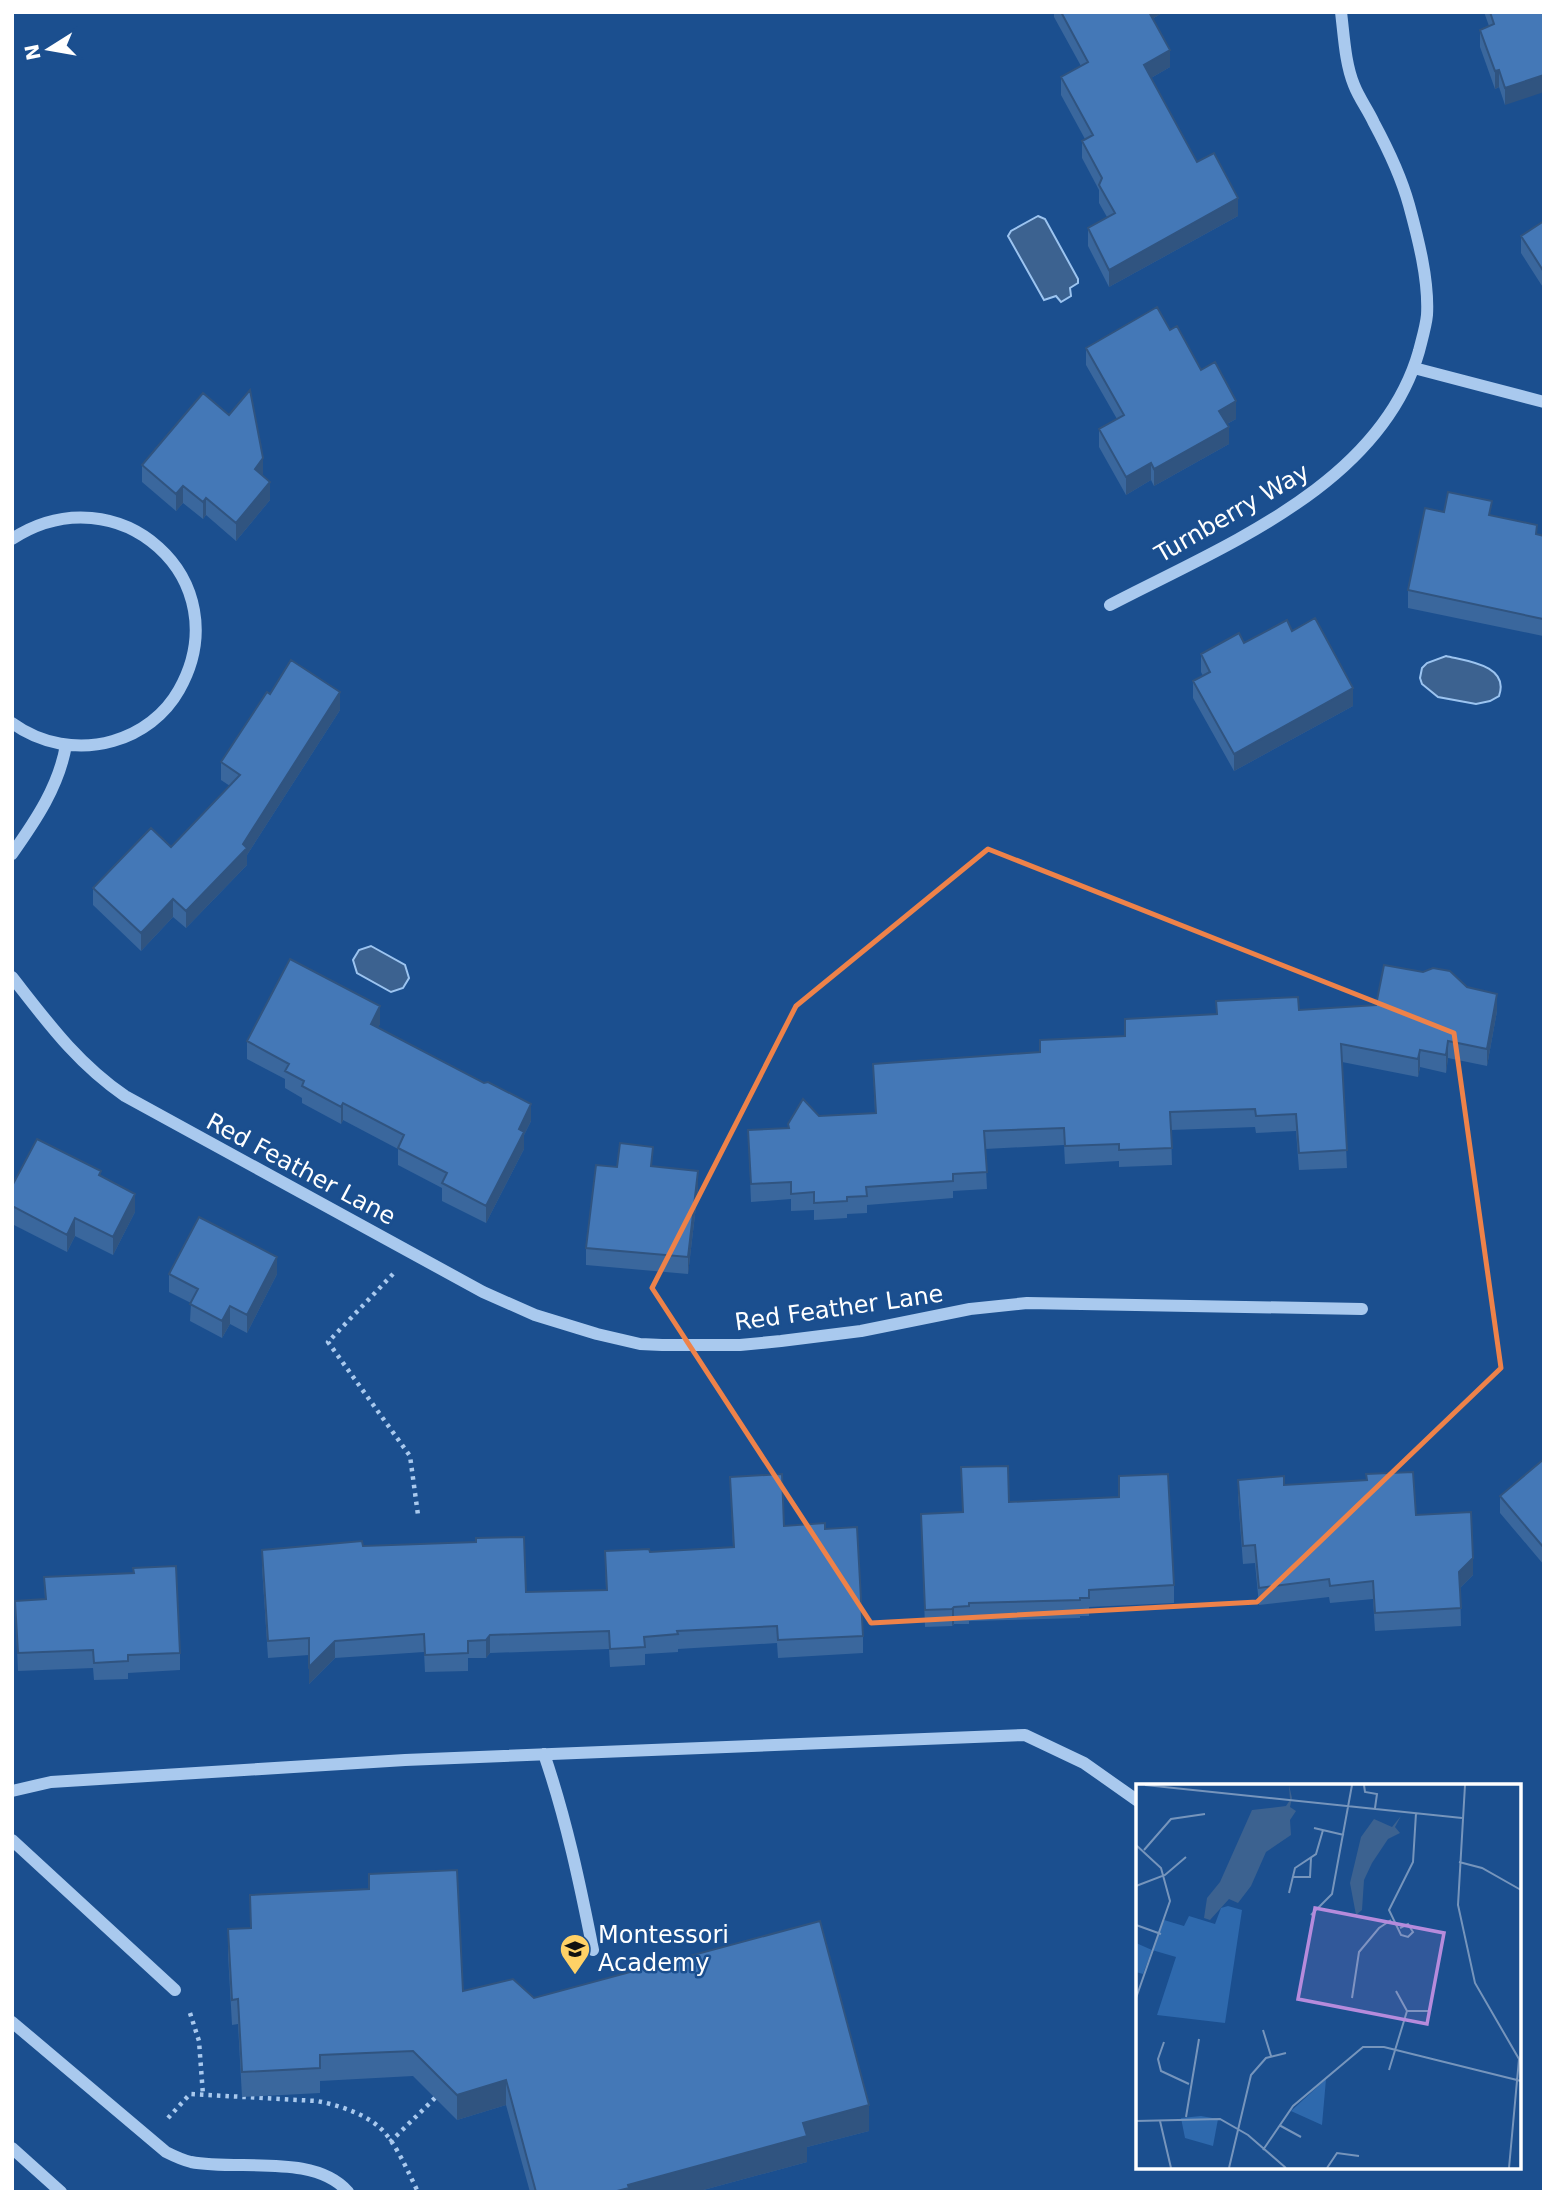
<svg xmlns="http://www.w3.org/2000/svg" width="1556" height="2204" viewBox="0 0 1556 2204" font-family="'DejaVu Sans',sans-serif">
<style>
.water{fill:#3c6290;stroke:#9cc4f0;stroke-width:2}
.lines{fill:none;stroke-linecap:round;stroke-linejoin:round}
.path{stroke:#a9c9ee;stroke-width:4.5;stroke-dasharray:3.5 5;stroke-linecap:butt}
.minor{stroke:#a9c9ee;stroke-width:12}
.wall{fill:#3a679d}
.shaded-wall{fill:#305480}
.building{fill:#4478b7;stroke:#305480;stroke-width:2}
.marked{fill:none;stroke:#ee8249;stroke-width:5;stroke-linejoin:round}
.labels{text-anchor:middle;stroke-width:5;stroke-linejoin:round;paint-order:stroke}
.street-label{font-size:24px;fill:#fff;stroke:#1b4f8f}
.poi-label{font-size:24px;fill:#fff;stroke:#1b4f8f;text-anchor:start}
.inset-road{fill:none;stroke:#7695bc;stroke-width:2}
.view{fill:#b68bdc;fill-opacity:0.15;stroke:#b68bdc;stroke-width:3.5}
.inset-edge{fill:none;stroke:#fff;stroke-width:3.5}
</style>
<rect width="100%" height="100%" fill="#1b4f8f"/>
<path class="water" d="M1038 216 1045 219 1078 279V283L1070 288 1071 296 1061 302 1056 296 1044 300 1008 236 1011 231Z
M1446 656C1466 661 1510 665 1499 696L1490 701 1476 704 1438 697 1422 684 1420 678 1422 668 1427 663Z
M371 946 405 965 409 978 403 988 391 992 357 973 353 960 359 950Z"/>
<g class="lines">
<path class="path" d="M393 1274 328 1342 410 1456 418 1515
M190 2013 199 2041 203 2095
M168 2118 190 2094 317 2101C337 2105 361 2112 378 2126 395 2140 408 2172 418 2192
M390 2142 437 2096"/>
<path class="minor" d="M1414 368 1544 402
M12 539C118 470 241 580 179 690 165 715 141 733 113 741 78 751 41 744 12 723
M1110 605C1223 546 1381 485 1419 351 1422 339 1426 326 1427 315 1429 280 1418 238 1409 205 1401 176 1388 149 1374 123 1368 110 1359 98 1354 85 1345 63 1344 36 1341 12
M12 854C36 820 59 786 66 745
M12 977C48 1023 77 1063 125 1096L483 1292 535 1315 597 1334 640 1344 662 1345H740L781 1341 861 1331 970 1309 1027 1303 1362 1309
M544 1754C566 1818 580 1884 593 1950
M12 1791 51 1782 405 1760 1025 1735 1084 1763 1138 1801
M12 1840 175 1990
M12 2022 166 2152C174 2156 182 2160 191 2162 237 2171 315 2153 348 2192
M12 2148 61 2192"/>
</g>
<path class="wall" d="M1054 12H1164L1152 19 1170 67 1151 78 1197 162 1238 216 1109 287 1088 246V228L1107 217 1099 203V190L1082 158V141L1085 139 1061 95V77L1081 66 1054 17Z
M1484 12H1544L1505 105 1499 87 1495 89 1480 47V30L1489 26Z
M1544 221V289L1521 253V236Z
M1170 330 1201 370 1236 419 1227 424 1229 444 1154 486 1151 480 1126 495 1099 447V429L1117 419 1086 365V348Z
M142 465 263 476 270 500 236 541 206 515 203 519 183 503 176 511 142 482Z
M1444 512 1492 516 1537 535 1544 536 1543 636 1408 608V590Z
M1292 631 1353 706 1234 771 1193 698V681L1203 676 1201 672V654Z
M270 694 340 710 247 855V865L186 928 173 917 141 951 93 905V888L171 847 230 786 221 780V762Z
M1467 987 1497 1011 1487 1066 1448 1058 1446 1073 1420 1067 1418 1077 1342 1062 1347 1168 1299 1170 1296 1131 1256 1133 1255 1127 1171 1130 1172 1165 1119 1167V1161L1065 1164 1064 1145 985 1149 987 1189 953 1191V1198L867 1205V1213L847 1214V1218L814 1220V1210L791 1211V1199L751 1202 748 1130 788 1128 819 1116 875 1113 873 1064 1040 1052 1125 1036 1216 1014V1001L1299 1010 1376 1005Z
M380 1024 378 1027 531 1121 524 1135V1149L486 1223 442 1201V1188L398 1165V1149L343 1120 341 1124 302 1103V1098L285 1088V1079L247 1059V1041Z
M653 1166 698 1189 688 1274 586 1265V1248L617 1167Z
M101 1176 135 1212 113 1255 75 1236 67 1252 12 1224V1186Z
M169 1274H277L247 1333 230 1324 222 1338 190 1321 191 1303 169 1292Z
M1544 1459V1565L1500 1513V1496Z
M961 1467 1009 1502 1119 1497V1476L1174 1585V1603L1089 1607V1616H1080V1618L969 1621V1624H954L952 1626 925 1627 921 1514 963 1512Z
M730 1477 784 1526 825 1529 863 1636V1653L778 1658 777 1643 678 1649V1652L645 1654V1665L610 1667 609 1649 490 1653 486 1658H468V1671L425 1672 424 1652 335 1658 309 1684V1655L268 1658 262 1567V1550L363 1546 526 1592 606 1590 605 1551 650 1552 733 1547Z
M1238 1480 1284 1485 1416 1515 1473 1575 1460 1588 1461 1626 1375 1631 1373 1599 1330 1603 1329 1597 1259 1605 1255 1563 1243 1564 1238 1497Z
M133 1568 180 1653V1670L128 1673V1679L94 1680 93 1668 18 1671 15 1601 45 1600 44 1577 133 1573Z
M369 1874 463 1991 534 1998 869 2131 807 2147V2162L696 2192H530L506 2105 457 2120 413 2076 320 2081V2093L242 2097 238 2024 232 2025 228 1954V1929L250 1928V1895L369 1889Z"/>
<path class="shaded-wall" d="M1145 12H1164L1145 23Z
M1170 50V67L1144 82V65Z
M1499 70V87L1495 89V71Z
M1544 75V92L1505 105V88Z
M1238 198V216L1109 287V270Z
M1236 401V419L1219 428V411Z
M1229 427V444L1154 486V469Z
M263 458V476L255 469Z
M1151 463V480L1126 495V477Z
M270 482V500L236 541V523Z
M183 486V503L176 511V494Z
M206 498V515L203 519V502Z
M1544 613V631L1543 636V619Z
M1353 688V706L1234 771V754Z
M340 692V710L247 855V865L186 928V911L243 844Z
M173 899V917L141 951V933Z
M1497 994V1011L1487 1066V1049Z
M380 1006V1024L371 1041V1024Z
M1448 1041V1058L1446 1073V1055Z
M1420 1050V1067L1418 1077V1059Z
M343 1103V1120L341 1124V1107Z
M531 1104V1121L524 1135V1149L486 1223V1206L519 1129Z
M698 1171V1189L688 1274V1257Z
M135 1194V1212L113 1255V1237Z
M75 1218V1236L67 1252V1235Z
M277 1257V1274L247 1333V1315Z
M230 1306V1324L222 1338V1321Z
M1473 1558V1575L1459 1589V1572Z
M954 1607V1624L952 1626V1609Z
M490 1635V1653L486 1658V1640Z
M335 1641V1658L309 1684V1667Z
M506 2080V2105L457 2120V2095Z
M869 2105V2131L807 2147V2162L696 2192H613L628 2185 803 2123Z"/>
<path class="building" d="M1061 12H1149L1170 50 1144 65 1197 162 1214 153 1238 198 1109 270 1088 228 1115 213 1099 185 1102 178 1082 141 1093 135 1061 77 1088 62Z
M1490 12H1544V75L1505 88 1499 70 1495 71 1480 30 1494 24Z
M1544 221V272L1521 236Z
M1157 307 1170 330 1177 326 1201 370 1215 362 1236 401 1219 411 1229 427 1154 469 1151 463 1126 477 1099 429 1124 415 1086 348Z
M250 390 263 458 255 469 270 482 236 523 206 498 203 502 183 486 176 494 142 465 203 393 229 415Z
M1448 492 1492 501 1489 515 1537 525 1536 534 1544 536V613L1543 619 1408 590 1425 508 1444 512Z
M1315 618 1353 688 1234 754 1193 681 1210 672 1201 654 1239 633 1244 643 1287 620 1292 631Z
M291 660 340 692 243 844 247 848 186 911 173 899 141 933 93 888 151 828 171 847 240 775 221 762 267 692 270 694Z
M290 959 380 1006 371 1024 484 1083 488 1082 531 1104 519 1129 524 1132 486 1206 442 1183 447 1173 398 1148 404 1135 343 1103 341 1107 302 1086 304 1081 285 1071 289 1064 247 1041Z
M1384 965 1423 972 1433 968 1450 971 1467 987 1497 994 1487 1049 1448 1041 1446 1055 1420 1050 1418 1059 1341 1044 1347 1150 1299 1153 1296 1114 1256 1116 1255 1109 1170 1112 1172 1148 1119 1150V1144L1065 1146 1064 1128 984 1131 987 1172 953 1174V1181L866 1187 867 1196 847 1197V1201L814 1203V1192L791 1194V1182L751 1184 748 1130 789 1128 788 1124 803 1099 819 1116 876 1113 873 1064 1040 1052V1040L1125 1036V1019L1217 1014 1216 1001 1298 997 1299 1010 1376 1005Z
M37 1139 101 1171 99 1175 135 1194 113 1237 75 1218 67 1235 12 1206V1186Z
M620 1143 653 1147 651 1166 698 1171 688 1257 586 1248 596 1165 617 1167Z
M199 1217 277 1257 247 1315 230 1306 222 1321 190 1304 198 1289 169 1274Z
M1544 1459V1548L1500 1496Z
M1008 1466 1009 1502 1119 1497V1476L1168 1474 1174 1585 1089 1590V1598H1080V1600L969 1603V1606L954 1607 952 1609 925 1610 921 1514 963 1512 961 1467Z
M1413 1472 1416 1515 1471 1512 1473 1558 1459 1572 1461 1608 1375 1613 1373 1581 1330 1586 1329 1579 1259 1588 1255 1545 1243 1546 1238 1480 1284 1476V1485L1367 1480 1366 1474Z
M782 1474 784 1526 825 1523V1529L857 1527 863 1636 778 1640 777 1626 677 1631 678 1634 644 1637 645 1647 610 1649 609 1631 490 1635 486 1640 468 1641V1653L425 1655 424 1634 335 1641 309 1667V1638L268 1641 262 1550 362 1541 363 1546 476 1542V1538L524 1537 526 1592 607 1590 605 1551 649 1549 650 1552 734 1547 730 1477Z
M176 1566 180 1653 128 1655V1661L94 1663 93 1650 18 1653 15 1601 46 1599 44 1577 134 1573 133 1568Z
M457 1870 463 1991 513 1979 534 1998 820 1921 869 2105 803 2123 807 2136 628 2185 629 2188 613 2192H536L506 2080 457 2095 413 2051 320 2055V2068L242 2072 238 1999 232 2000 228 1929 251 1928 250 1895 369 1889V1874Z"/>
<path class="marked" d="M988 849 1454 1033 1501 1368 1257 1602 871 1623 652 1288 796 1006Z"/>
<defs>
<g id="school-pin" transform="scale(1.575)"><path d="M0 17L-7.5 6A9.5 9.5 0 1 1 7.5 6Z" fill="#ffd166" stroke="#1b4f8f"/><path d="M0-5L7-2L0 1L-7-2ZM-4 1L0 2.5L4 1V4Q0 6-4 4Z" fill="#111"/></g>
</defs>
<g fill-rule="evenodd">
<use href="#school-pin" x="575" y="1949"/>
</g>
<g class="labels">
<g class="street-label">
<text transform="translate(1232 513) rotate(-30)" y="8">Turnberry Way</text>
<text transform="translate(301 1169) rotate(28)" y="8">Red Feather Lane</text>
<text transform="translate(839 1308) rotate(-8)" y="8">Red Feather Lane</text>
</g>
<g class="poi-label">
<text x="598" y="1943">Montessori<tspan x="598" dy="28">Academy</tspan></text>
</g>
</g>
<g transform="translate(1136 1784)">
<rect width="385" height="385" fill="#1b4f8f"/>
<path d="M92 122 106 126 89 239 21 231 40 173 16 166 7 190 0 188V159L16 166 28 136 48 142 53 132 79 140 85 124ZM190 295 186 341 155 327ZM65 332 82 335 77 362 49 354 45 334Z" fill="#2e69ad"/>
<path d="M153 1 156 14 154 23 160 27 154 36 155 51 130 68 115 102 102 119 93 115 74 136 68 134 71 114 84 98 116 26 150 22 154 16ZM265 32 259 43 264 49 252 55 236 79 228 96 226 126 220 131 214 99 225 53 238 35 256 43Z" fill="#3c6290"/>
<path class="inset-road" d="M9 1 326 34M228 1 229 8 241 10 239 24M329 1 322 121 339 199 383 275 373 384M178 44 208 51M0 61 25 84 34 117 0 214M8 66 35 35 69 30M323 78 346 84 385 106M157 93H174L175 74M0 102 29 91 50 73M153 109 159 84 180 70 187 46M175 131 196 110 216 1M0 141 25 150M264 144 272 140 277 148 272 153 265 151 253 126 277 78 280 29M260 207 271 227H293M216 214 223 168 243 144 255 136M127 246 135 272M28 258 22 275 25 287 53 300M253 286 271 227M50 333 63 255M0 337 84 335 112 351 150 384M24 337 35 384M143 341 165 353M127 366 157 322 227 263H248L385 297M93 384 115 291 130 274 150 269M191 384 201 369 223 372"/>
<path class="view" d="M179 124 308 149 291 240 162 215Z"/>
<rect width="385" height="385" class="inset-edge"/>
</g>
<rect width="1556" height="2204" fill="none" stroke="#ffffff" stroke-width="28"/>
<g transform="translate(49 49) rotate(259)" stroke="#1b4f8f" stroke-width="5" paint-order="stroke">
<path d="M0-5L12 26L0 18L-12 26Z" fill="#ffffff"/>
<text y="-10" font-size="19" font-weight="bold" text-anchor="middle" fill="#ffffff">N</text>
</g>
</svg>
